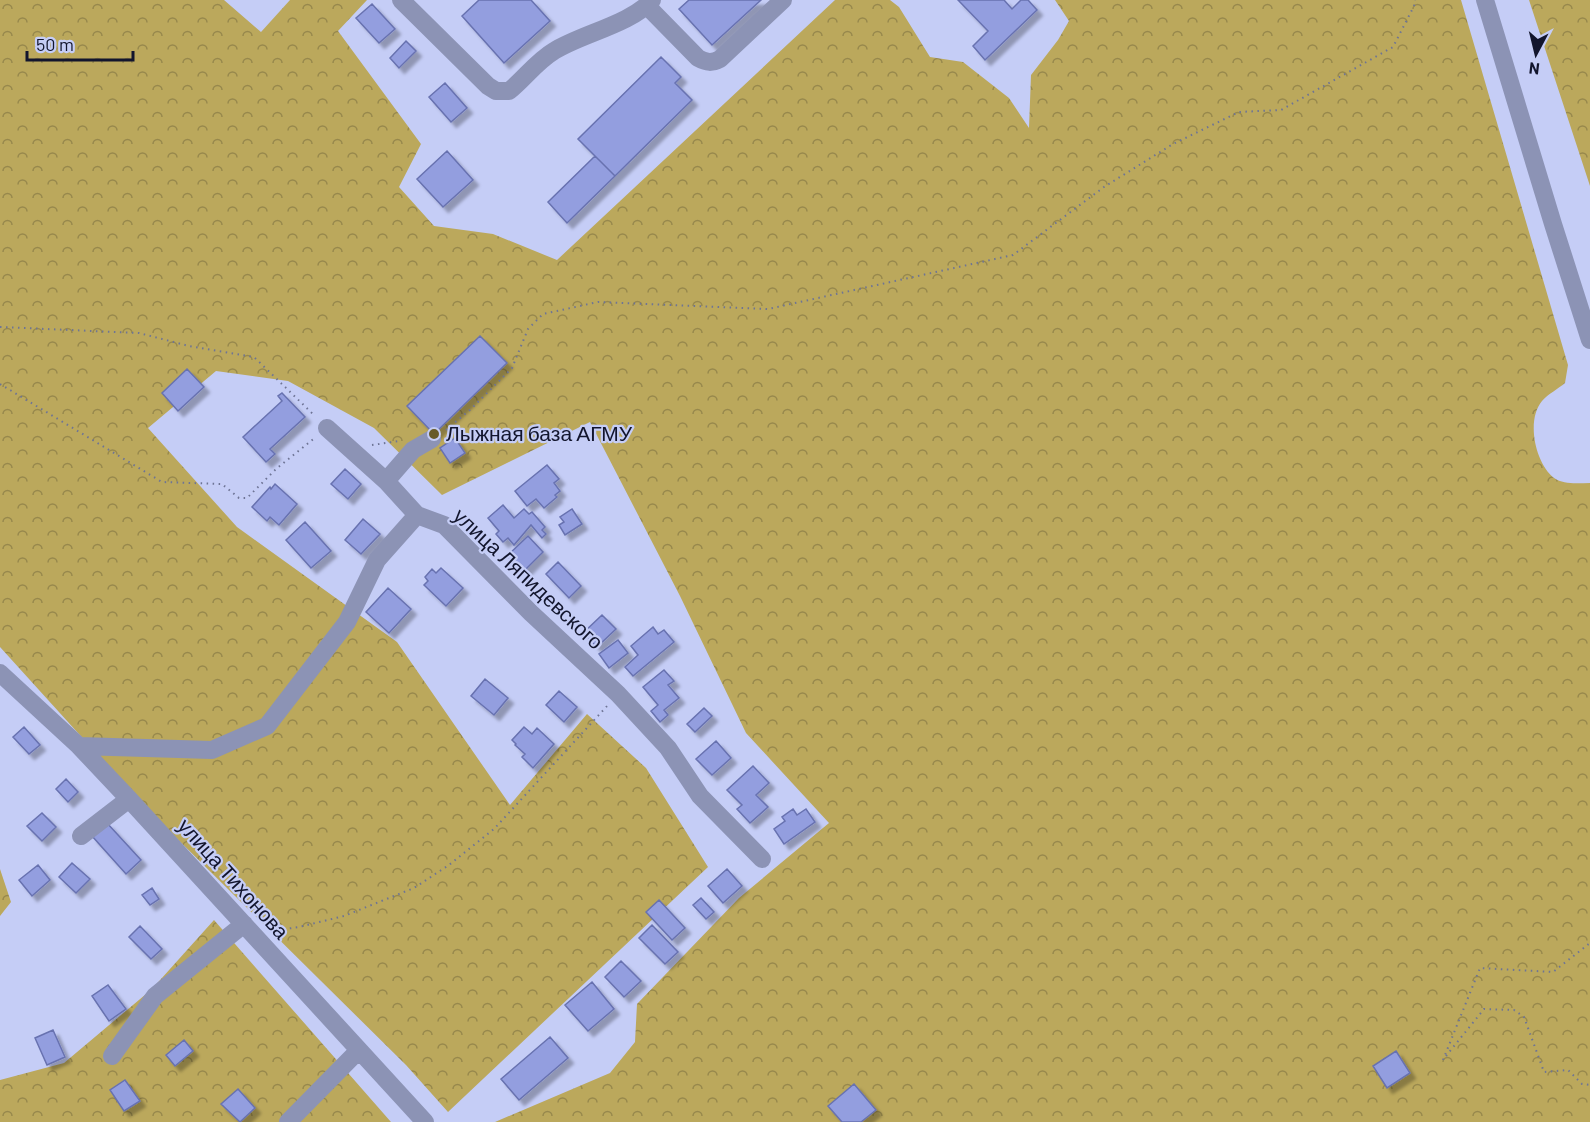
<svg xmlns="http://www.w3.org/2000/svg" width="1590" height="1122" viewBox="0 0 1590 1122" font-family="Barlow,sans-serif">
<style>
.forest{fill:url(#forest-crowns)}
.building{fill:#939edf;stroke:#6872b0;stroke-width:1.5;filter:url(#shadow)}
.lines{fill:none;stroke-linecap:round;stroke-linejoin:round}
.path{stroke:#6e7495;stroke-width:2;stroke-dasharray:1.5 4.5;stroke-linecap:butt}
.minor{stroke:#8c93b5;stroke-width:18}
.poi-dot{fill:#675a27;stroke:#c5cdf6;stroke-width:2}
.labels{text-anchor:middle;stroke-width:4.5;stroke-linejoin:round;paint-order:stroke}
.poi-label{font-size:21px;fill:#12152d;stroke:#c5cdf6;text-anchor:start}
.street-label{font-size:21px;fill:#12152d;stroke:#c5cdf6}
</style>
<defs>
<pattern id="forest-crowns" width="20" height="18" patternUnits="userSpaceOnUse" patternTransform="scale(1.5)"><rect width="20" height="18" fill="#bba85c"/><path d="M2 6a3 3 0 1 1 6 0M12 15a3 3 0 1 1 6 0" fill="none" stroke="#97884c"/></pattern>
<filter id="shadow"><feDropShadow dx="5.5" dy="5.5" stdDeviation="1.5" flood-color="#0004"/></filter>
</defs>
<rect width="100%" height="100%" fill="#c5cdf6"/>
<path class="forest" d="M0 0H224L261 32 290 0H367L338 31 421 144 399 187 434 226 493 234 557 260 835 0H890L899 7 930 57 963 62 1009 98 1029 128 1031 75 1058 40 1069 21 1055 0H1461L1568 365 1565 383C1558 389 1548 394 1542 401 1526 420 1535 463 1554 478 1564 485 1578 483 1590 483V1122H495L610 1073 635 1042 637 1004 739 898 829 823 746 733 680 596 590 422 442 495 374 428 288 381 216 371 148 428 237 527 397 642 510 805 587 714 646 768 708 867 448 1112 406 1065 146 808 0 647Z
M1529 0H1590V186Z
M0 869 11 902 0 916Z
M214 920 391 1122H0V1080L64 1063 152 989Z"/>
<path class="building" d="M479 0H531L550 21 504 63 462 16Z
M689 0H761L712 45 679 9Z
M958 0H1004L1012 9 1021 0H1028L1037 10 985 60 973 46 988 31Z
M372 4 395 29 379 43 356 18Z
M406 41 416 51 399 68 390 58Z
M661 57 681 77 675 83 692 100 615 176 578 139Z
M445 83 467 108 451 122 429 97Z
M447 151 473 180 443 207 417 179Z
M595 156 615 176 567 223 548 202Z
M480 336 507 363 434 434 407 406Z
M187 369 204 387 178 411 162 393Z
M282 393 305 417 270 449 275 454 266 462 243 437 282 401 278 396Z
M455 438 465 453 450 463 440 448Z
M547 465 559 479 554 483 560 491 555 495 557 497 544 508 536 499 527 506 515 491Z
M345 469 361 484 348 499 331 484Z
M275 484 297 504 279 525 270 517 267 521 252 507 270 487 271 489Z
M503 505 514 518 524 509 529 514 532 512 545 527 542 530 546 534 542 538 531 525 514 545 508 538 503 542 496 534 499 531 488 518Z
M572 509 582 524 565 535 559 525 564 522 560 517Z
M363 519 380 534 361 554 345 540Z
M305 522 331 551 311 568 286 540Z
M528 536 543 552 523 572 507 556Z
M558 562 581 586 569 598 546 574Z
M441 568 463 588 446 606 424 585 428 581 425 577 432 569 436 573Z
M388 588 411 609 389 633 366 612Z
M602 615 616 629 597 647 583 633Z
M653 627 658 634 664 630 674 642 633 676 625 667 638 655 631 646Z
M618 640 628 653 609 668 599 654Z
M664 670 674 681 668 685 679 698 664 710 668 715 660 722 651 711 658 705 643 687Z
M485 679 508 698 494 715 471 696Z
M559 691 577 707 564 722 546 705Z
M704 708 712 716 695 732 687 724Z
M24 727 40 745 29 754 13 737Z
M524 727 532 734 537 728 554 744 533 768 522 757 525 754 515 745 516 744 512 740Z
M716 741 731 758 712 775 696 759Z
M753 766 769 783 756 795 768 807 750 823 737 809 742 805 727 790Z
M66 779 78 792 68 802 56 789Z
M793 809 797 815 806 809 815 822 784 844 774 829 785 821 782 817Z
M42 813 56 827 42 841 27 826Z
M107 823 141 860 126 874 92 836Z
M72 863 90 879 76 893 59 877Z
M38 865 50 880 32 896 19 880Z
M727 869 742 886 723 903 708 886Z
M152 888 159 899 150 905 142 895Z
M701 898 714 912 706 919 693 905Z
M659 900 685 928 672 940 646 912Z
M652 925 678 952 665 964 639 938Z
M140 926 162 949 151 959 129 937Z
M621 961 641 981 624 997 605 977Z
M592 982 614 1009 588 1031 565 1005Z
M108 985 126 1009 109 1021 92 996Z
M53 1030 65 1057 47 1065 35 1038Z
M550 1037 568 1058 519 1100 501 1079Z
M184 1040 193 1051 175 1066 166 1055Z
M1396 1051 1410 1073 1387 1088 1373 1066Z
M125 1080 140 1101 124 1111 110 1090Z
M854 1084 876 1110 861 1122H842L828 1106Z
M238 1089 255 1108 240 1122 221 1104Z"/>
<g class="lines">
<path class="path" d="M0 327 139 333 189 346 254 357 315 416
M0 384 162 482 222 484 239 498H247L276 469 316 437
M446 430 471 409 512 368 528 329 543 314 598 302 768 309 1013 255 1104 187 1173 144 1239 112 1281 110 1393 47 1414 6 1415 0
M372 445 399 441
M272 931 299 927 344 916 414 888 449 865 494 829 608 705
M1446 1056 1484 1009 1514 1010 1524 1017 1544 1072 1568 1070 1582 1084 1590 1085
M1443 1060 1480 968 1553 972 1590 943"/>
<path class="minor" d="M401 0 488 86 496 91H509C524 79 537 61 554 51 581 34 631 24 652 0
M1485 0 1553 224 1590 340
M647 6 698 58C707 63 712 63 720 59L783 0
M327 428 386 481 417 515 444 525 531 613 618 694 668 748 700 796 762 859
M386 481 413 450 432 439
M0 673 79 746 129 799 425 1122
M79 746 212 750 267 726 347 622 377 560 417 515
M81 836 129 799
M112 1056 155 996 244 924
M288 1122 359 1050"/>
</g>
<circle class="poi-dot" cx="434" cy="434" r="6"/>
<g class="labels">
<g class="poi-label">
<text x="446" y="441">Лыжная база АГМУ</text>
</g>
<g class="street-label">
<text transform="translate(528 579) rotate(43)" y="7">улица Ляпидевского</text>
<text transform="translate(233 879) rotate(48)" y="7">улица Тихонова</text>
</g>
</g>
<g transform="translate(1536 54) rotate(187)" stroke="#c5cdf6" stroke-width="4.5" paint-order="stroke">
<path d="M0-4.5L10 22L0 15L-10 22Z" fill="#12152d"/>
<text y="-9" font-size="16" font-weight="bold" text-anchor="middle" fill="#12152d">N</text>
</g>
<path d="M27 51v9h106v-9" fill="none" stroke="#12152d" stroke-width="3"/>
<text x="36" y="51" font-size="18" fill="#12152d" stroke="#c5cdf6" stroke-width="4.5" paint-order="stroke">50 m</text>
</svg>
